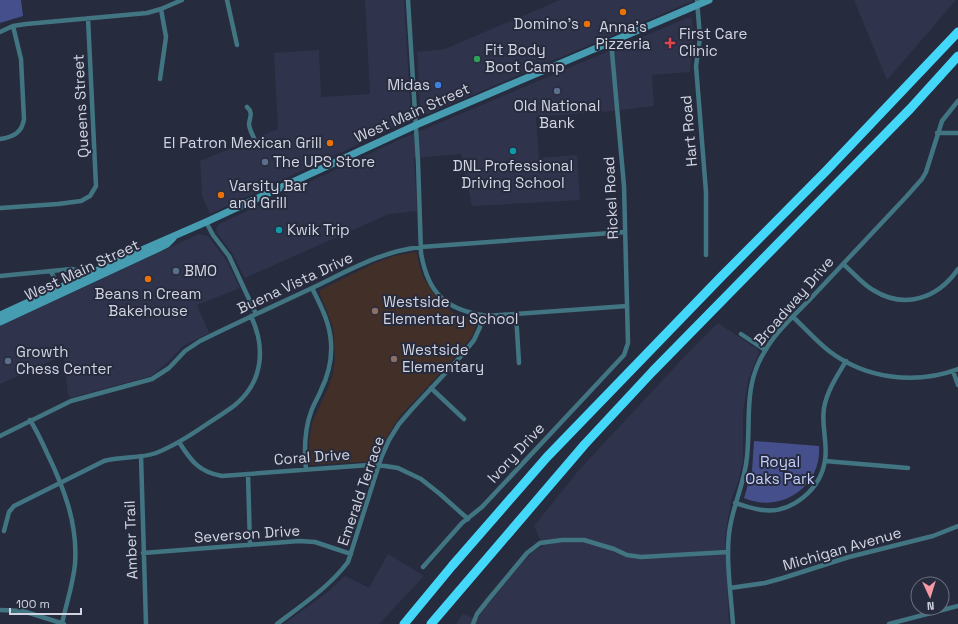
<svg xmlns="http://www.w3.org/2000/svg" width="958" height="624" viewBox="0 0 958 624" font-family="'Space Grotesk',sans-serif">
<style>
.built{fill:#2f344c}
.education{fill:#412f28}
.green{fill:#454f8c}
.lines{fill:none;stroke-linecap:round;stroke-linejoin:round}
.street{stroke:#427582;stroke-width:4.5}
.secondary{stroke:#469db2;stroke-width:7}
.highway{stroke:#43d8fa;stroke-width:9}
.food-dot{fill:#e8710a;stroke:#272b3e;stroke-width:1.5}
.health-dot{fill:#e0444e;stroke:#272b3e;stroke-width:1.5}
.leisure-dot{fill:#2e9e5b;stroke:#272b3e;stroke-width:1.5}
.shop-dot{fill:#3f7fe0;stroke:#272b3e;stroke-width:1.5}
.service-dot{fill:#5c6f8a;stroke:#272b3e;stroke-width:1.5}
.culture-dot{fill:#0f9aa8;stroke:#272b3e;stroke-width:1.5}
.education-dot{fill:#8d6e63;stroke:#272b3e;stroke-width:1.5}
.labels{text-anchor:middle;stroke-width:4;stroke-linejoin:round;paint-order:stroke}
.poi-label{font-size:15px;fill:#d2d5e1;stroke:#272b3e;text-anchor:start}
.street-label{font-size:15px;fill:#d2d5e1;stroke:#272b3e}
.park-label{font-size:15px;fill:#c4cffc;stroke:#272b3e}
</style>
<rect width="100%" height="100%" fill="#272b3e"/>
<path class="built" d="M365 0H404L411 116 410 120 210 214 202 196 200 161 278 129 274 53 319 50 321 97 370 94Z
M560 0H695L430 113 426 114 422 112 420 107 417 52 445 49Z
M854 0H956L887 80Z
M687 18H690L692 19 693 32 690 72 652 75 654 106 613 111 536 117 539 158 577 155 580 200 472 206 461 154 414 158 417 211 389 214 245 278 232 253 217 233 216 229 219 224 401 139Z
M199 234 208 236 217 248 227 261 240 288 197 305 209 333 183 346 168 362 151 376 73 397H70L68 395 64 355 0 384V326Z
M718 323 757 349 759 352 748 380 746 393 743 413V461L738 482 731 501 725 536 729 624H456L463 614 477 620 484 609 522 563 534 551 543 546 534 526 579 470 688 353Z
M388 554 424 576 379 624H284L329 591 345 576 369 588Z"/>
<path class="education" d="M415 252 417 254 419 265 423 277 437 299 452 312 476 321 477 324 472 336 460 352 400 416 388 435 376 461 310 465 309 443 312 423 328 388 333 373 335 358 333 328 327 311 320 295V290L375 263 394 256Z"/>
<path class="green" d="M0 0H21L23 16 0 23Z
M754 441 819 446C822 487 780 514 744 498L752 471Z"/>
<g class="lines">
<path class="street" d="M227 0 237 45
M408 0 418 161 421 253C428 294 446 310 487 316L627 306
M697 0 700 38 696 66 706 192V255
M0 32 13 26 26 24 147 13 161 9 182 0
M160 79 166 37 161 9
M247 107C254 113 249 118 249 125 250 130 252 134 254 138
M937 133H958
M0 139C13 137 22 133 24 119L21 59 13 26
M0 208 58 204 81 201 90 196 96 186 88 18
M206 222 213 235 229 256 256 314
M843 264C853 272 862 284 873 290 905 310 938 298 958 269
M51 271 55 280
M0 276 72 269 80 271 84 276
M516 314 519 363
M793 317C805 328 816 341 829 351 866 379 915 385 958 369
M741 334 765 350
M953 371 958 385
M431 388 464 419
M30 420C37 431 42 442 47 453 64 488 78 524 75 564 73 585 66 604 62 624
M0 436 71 401 152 379 169 368 185 351 200 341C236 323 274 306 310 289 346 272 381 251 421 247L625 232
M179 442C191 461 199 472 222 476L369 465 385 466 398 468 421 479 440 494 468 519
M141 456 146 624
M825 461 908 468
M306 470C304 450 304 431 311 412 313 405 318 398 321 390 328 376 332 359 331 343 330 323 321 306 312 288
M248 474 250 545
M735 503C743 505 753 509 762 510 792 514 821 489 825 460 828 443 821 426 824 408 827 391 837 376 846 361
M4 531 9 512 14 506 104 461C121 456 139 459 156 453 174 446 191 435 207 424 216 418 226 412 235 405 263 382 266 348 251 316
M143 553 299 541 315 542 351 554
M423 567 462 523 482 507 624 355 628 343 624 186 612 52 610 43
M730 588 765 583 783 578 849 557 933 536 958 526
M0 610 23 611 64 624
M277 624C302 605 329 587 348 562L381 458 389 440 399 424 412 409 463 354 474 340 480 327 482 315
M473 624 477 614 488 600 527 553 540 543 562 540H584L614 549 627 555 641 557 728 552
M733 624C731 595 725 555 730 527 734 503 745 481 747 457 751 420 743 385 765 351 777 330 797 313 813 296 844 263 875 230 906 197L922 179 926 172 942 121 958 101
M889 624 958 606"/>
<path class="secondary" d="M0 315 135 253 206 222 416 125 709 0
M0 322 155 250 167 244 173 238"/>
<path class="highway" d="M404 624 452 566 547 457 721 277 826 171 958 32
M431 624 585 444 653 371 910 109 958 56"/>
</g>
<g class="food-dot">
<circle cx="623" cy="12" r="4"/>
<circle cx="587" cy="24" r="4"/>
<circle cx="330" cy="143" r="4"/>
<circle cx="221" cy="195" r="4"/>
<circle cx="148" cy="279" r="4"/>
</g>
<path class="health-dot" d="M668 37h4v4h4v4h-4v4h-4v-4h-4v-4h4z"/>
<circle class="leisure-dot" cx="477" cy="59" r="4"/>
<circle class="shop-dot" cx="438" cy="85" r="4"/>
<g class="service-dot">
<circle cx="557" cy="91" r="4"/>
<circle cx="265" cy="162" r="4"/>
<circle cx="176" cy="271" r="4"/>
<circle cx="8" cy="361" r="4"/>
</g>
<g class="culture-dot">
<circle cx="513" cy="151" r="4"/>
<circle cx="279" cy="230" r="4"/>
</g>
<g class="education-dot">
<circle cx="375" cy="311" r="4"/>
<circle cx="394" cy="359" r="4"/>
</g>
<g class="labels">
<g class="poi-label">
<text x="579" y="29" text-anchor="end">Domino's</text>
<text x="623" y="32" text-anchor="middle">Anna's<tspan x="623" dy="17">Pizzeria</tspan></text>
<text x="679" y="39">First Care<tspan x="679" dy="17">Clinic</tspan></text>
<text x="485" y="55">Fit Body<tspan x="485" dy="17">Boot Camp</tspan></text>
<text x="430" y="90" text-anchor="end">Midas</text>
<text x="557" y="111" text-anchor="middle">Old National<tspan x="557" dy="17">Bank</tspan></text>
<text x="322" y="148" text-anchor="end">El Patron Mexican Grill</text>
<text x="273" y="167">The UPS Store</text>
<text x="513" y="171" text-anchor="middle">DNL Professional<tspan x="513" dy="17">Driving School</tspan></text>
<text x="229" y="191">Varsity Bar<tspan x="229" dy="17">and Grill</tspan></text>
<text x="287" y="235">Kwik Trip</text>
<text x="184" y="276">BMO</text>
<text x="148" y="299" text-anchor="middle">Beans n Cream<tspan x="148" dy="17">Bakehouse</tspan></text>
<text x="383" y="307">Westside<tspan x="383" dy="17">Elementary School</tspan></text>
<text x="402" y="355">Westside<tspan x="402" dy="17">Elementary</tspan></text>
<text x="16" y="357">Growth<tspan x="16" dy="17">Chess Center</tspan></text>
</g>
<g class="street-label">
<text transform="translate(81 106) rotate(-93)" y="5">Queens Street</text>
<text transform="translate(412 113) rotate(-24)" y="5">West Main Street</text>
<text transform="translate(689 131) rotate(-95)" y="5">Hart Road</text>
<text transform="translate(611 198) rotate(-93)" y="5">Rickel Road</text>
<text transform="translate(82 270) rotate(-25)" y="5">West Main Street</text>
<text transform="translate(295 283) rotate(-25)" y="5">Buena Vista Drive</text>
<text transform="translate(794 301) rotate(-49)" y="5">Broadway Drive</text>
<text transform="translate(516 453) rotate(-47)" y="5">Ivory Drive</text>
<text transform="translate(312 457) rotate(-4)" y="5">Coral Drive</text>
<text transform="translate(361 491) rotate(-71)" y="5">Emerald Terrace</text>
<text transform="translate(247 534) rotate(-4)" y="5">Severson Drive</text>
<text transform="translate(131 540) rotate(-92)" y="5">Amber Trail</text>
<text transform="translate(842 549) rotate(-16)" y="5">Michigan Avenue</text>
</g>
<g class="park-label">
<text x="780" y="467">Royal<tspan x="780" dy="17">Oaks Park</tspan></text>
</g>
</g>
<g transform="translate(930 596) rotate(176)"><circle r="19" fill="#272b3e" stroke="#6b6f7f"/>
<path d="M0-3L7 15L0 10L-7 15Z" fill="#f49aa5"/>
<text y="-6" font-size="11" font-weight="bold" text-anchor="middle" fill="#d2d5e1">N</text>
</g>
<path d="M10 608v6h71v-6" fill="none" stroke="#d2d5e1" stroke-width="2"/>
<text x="16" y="608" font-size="12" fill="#d2d5e1" stroke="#272b3e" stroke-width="3" paint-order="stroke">100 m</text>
</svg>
